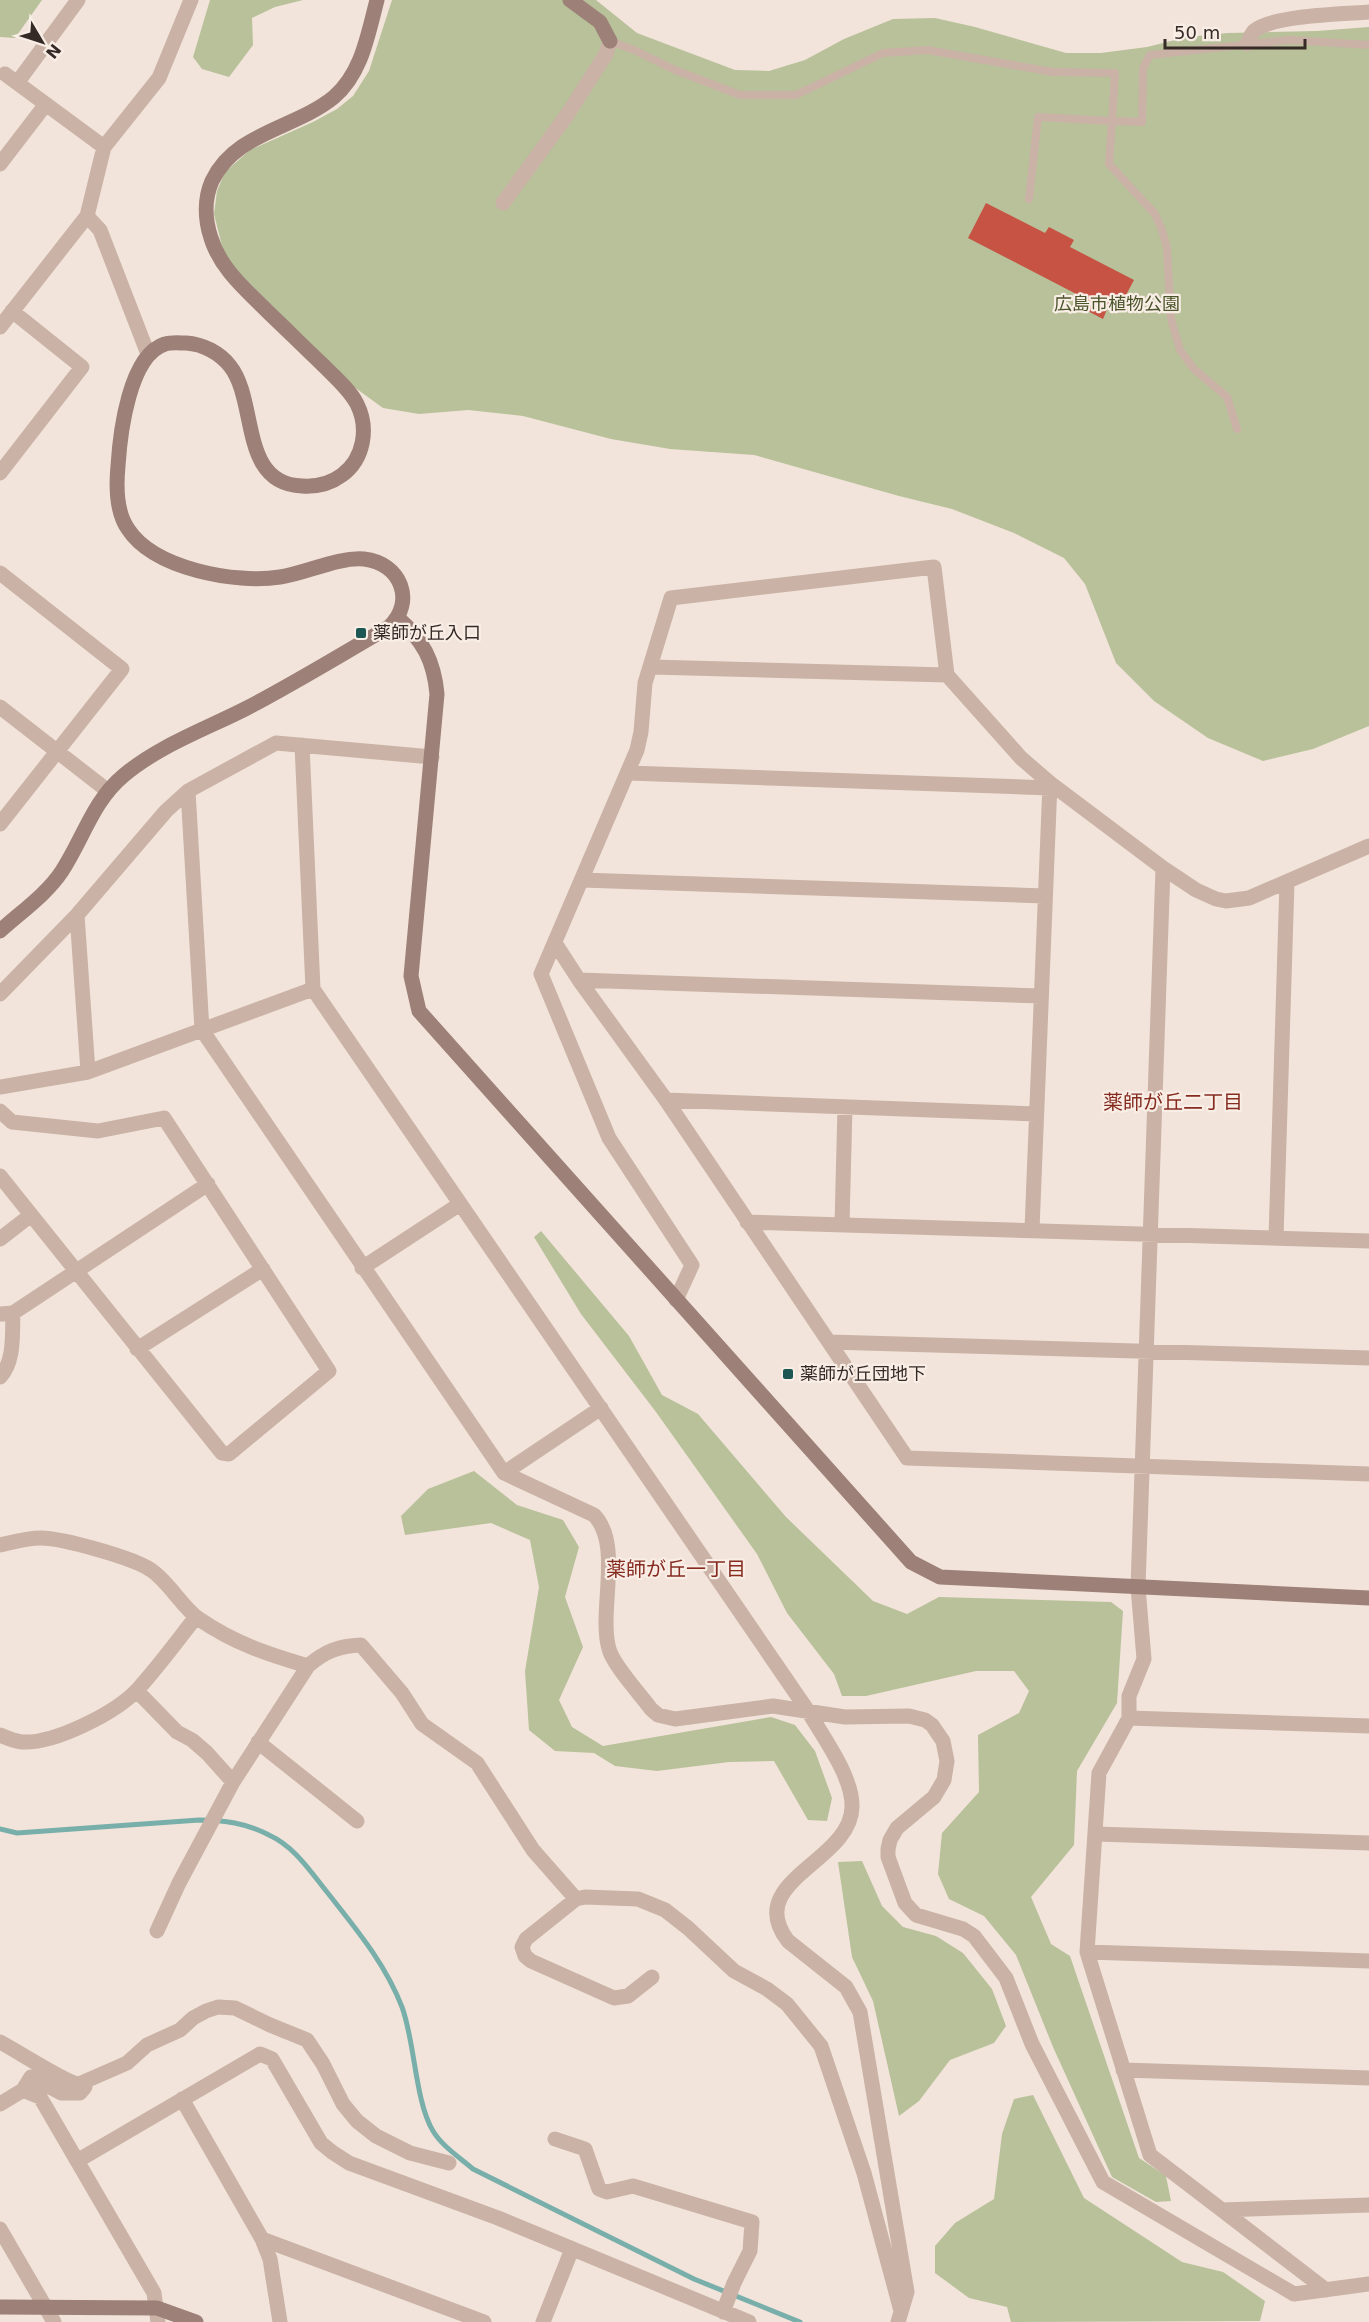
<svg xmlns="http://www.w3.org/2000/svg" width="1369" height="2322" viewBox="0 0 1369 2322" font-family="'DejaVu Sans','Noto Sans JP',sans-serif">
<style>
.green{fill:#b8c19a}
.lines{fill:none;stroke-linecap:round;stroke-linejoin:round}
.stream{stroke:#79afaa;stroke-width:5}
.building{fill:#c65343}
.lane{stroke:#cab2a6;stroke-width:8}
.street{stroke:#cab2a6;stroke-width:15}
.secondary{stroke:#9d8077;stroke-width:15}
.poi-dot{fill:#1c5754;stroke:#f9eee6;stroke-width:2}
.labels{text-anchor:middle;stroke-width:4.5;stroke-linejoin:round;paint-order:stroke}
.park-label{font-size:18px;fill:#4a542b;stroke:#f9eee6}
.poi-label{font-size:18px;fill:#362a27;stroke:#f9eee6;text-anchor:start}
.neighbourhood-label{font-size:20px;fill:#852b20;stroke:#f9eee6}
</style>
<rect width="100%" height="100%" fill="#f2e4da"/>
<path class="green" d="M0 0H42L15 38 0 37Z
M210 0H303L275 7 252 18 253 45 229 77 202 69 193 57Z
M392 0H596L637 33 735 70 769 71 805 60 844 39 893 19 935 18 975 27 1066 53H1101L1147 47 1187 37 1228 33 1317 31 1369 27V726L1313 749 1263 761 1208 738 1154 701 1116 663 1085 584 1064 558 1014 533 952 509 899 496 754 455 670 449 611 439 523 416 468 410 419 414 383 408 350 384 238 274 223 250 214 214 217 191 225 172 250 150 313 122 337 109 353 96 369 71Z
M541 1231 629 1336 662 1395 698 1414 786 1517 873 1601 907 1614 939 1597 1111 1602 1123 1611 1117 1703 1077 1771 1074 1845 1031 1897 1051 1944 1070 1956 1139 2158 1166 2176 1171 2201 1156 2202 1112 2177 1053 2047 1016 1955 984 1916 949 1899 938 1874 942 1833 979 1792 978 1735 1019 1713 1029 1691 1014 1671H976L866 1696H842L834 1674 787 1613 757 1554 656 1412 581 1314 534 1237Z
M474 1471 517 1505 563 1520 579 1547 565 1597 583 1647 559 1700 572 1727 603 1746 771 1717 795 1725 815 1751 832 1798 827 1821 808 1820 774 1761 729 1762 657 1771 615 1766 594 1753 555 1751 529 1730 525 1671 539 1587 530 1540 491 1523 405 1535 401 1516 428 1489Z
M862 1861 882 1906 903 1927 936 1936 963 1953 992 1989 1006 2026 994 2043 950 2060 919 2101 899 2116 873 2001 852 1957 838 1862Z
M1033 2095 1084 2198 1182 2262 1223 2272 1265 2301 1260 2321 1011 2322 1007 2307 969 2298 935 2273V2246L955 2223 994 2199 1002 2134 1014 2099Z"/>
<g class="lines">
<path class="stream" d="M0 1829 17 1833 199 1820C224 1820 246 1823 269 1835 295 1847 310 1871 327 1892 356 1929 385 1963 402 2007 415 2042 415 2101 433 2131 442 2146 459 2157 473 2169L694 2279 800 2322"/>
</g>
<path class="building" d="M986 203 1045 233 1049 227 1074 240 1070 247 1134 280 1117 312 1108 307 1103 319 1080 307 1084 298 968 238Z"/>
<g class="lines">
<path class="lane" d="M610 41 634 50 675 70 740 95H796L883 53 927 50 1053 72 1115 73 1112 121 1142 122 1143 68 1150 55 1289 40 1369 45
M1029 199 1038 117 1112 121 1109 164 1155 214 1162 230 1167 248 1171 319 1180 350 1194 369 1227 397 1237 429"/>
<path class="street" d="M1247 44C1249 40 1251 34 1254 31 1273 15 1343 14 1369 12
M5 74 104 147
M17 83 78 0
M0 164 46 104
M503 203 567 115 606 54 610 41
M87 216 100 230 148 354
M0 327 87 216 104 147 159 78 191 0
M0 473 82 367 12 311
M0 573 122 669 0 824
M651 667 947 675
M0 707 108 791
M628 773 1050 788
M1050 783 1163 868 1196 890 1216 899 1226 901 1249 898 1369 846
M188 791 202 1030 504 1473 594 1515C623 1545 598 1611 609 1649 613 1665 641 1695 651 1709L658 1715 675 1719 773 1706 845 1717 909 1716 925 1720 932 1725 943 1741 947 1761 944 1780 934 1797 897 1828 890 1840 888 1849V1857L905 1903 916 1915 963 1929 974 1936 1006 1978 1032 2044 1103 2182 1294 2294 1369 2284
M1163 868 1138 1587 1144 1659 1129 1696V1718L1099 1773 1087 1952 1150 2155 1222 2210 1369 2205
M582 880 1044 896
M77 915 88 1072
M555 943 579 980 666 1100 907 1458 1369 1474
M579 980 1041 996
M313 989 808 1711C823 1737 853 1777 852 1807 851 1862 742 1881 788 1941L846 1987 860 2012 907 2292 898 2322
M0 994 77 915 166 811 188 791 276 743 432 757
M0 1087 88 1072 313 989 302 745
M666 1100 1036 1114
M0 1111 12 1122 98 1131 164 1118 329 1371 229 1454 222 1453 0 1176
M747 1222 1369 1241
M842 1224 845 1107
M1276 1238 1287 882
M0 1239 31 1215
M362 1268 460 1204
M676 1300 692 1265 609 1138 541 974 637 750 641 732 645 683 671 598 934 567 947 675 1021 758 1050 783 1032 1229
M0 1314 13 1313 208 1184
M830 1342 1369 1358
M137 1349 263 1269
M0 1377C15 1361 12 1334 13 1313
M504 1473 601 1408
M0 1545C13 1542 27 1538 41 1538 62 1538 134 1558 151 1570 169 1582 182 1607 199 1619 234 1643 267 1654 308 1666
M137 1691 177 1732 192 1740 207 1753 233 1782
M1129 1718 1369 1726
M0 1735C7 1738 14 1741 22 1742 54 1744 116 1713 138 1689 158 1667 177 1641 196 1617
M258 1742 357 1821
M1096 1834 1369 1843
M157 1931 179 1883 233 1782 308 1666C325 1651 339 1646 361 1645L402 1693 422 1724 477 1763 533 1850 576 1899
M1087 1952 1369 1961
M652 1977 628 1996 614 1998 531 1961 525 1956 522 1947 526 1939 576 1899 585 1897 638 1899 665 1910 688 1928 734 1971 767 1989 787 2004 821 2046 864 2173 901 2311
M0 2042C14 2049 68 2084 79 2084L127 2063 147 2045 180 2030 193 2018 206 2011 218 2007 235 2008 270 2025 307 2040 323 2064 343 2104 357 2121 376 2136 410 2153 449 2163
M1123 2070 1369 2078
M23 2090 31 2077 61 2093H80L85 2087
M182 2099 262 2239 270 2259 280 2322
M0 2104 23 2090 40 2097 154 2293 158 2322
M555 2139 585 2149 599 2189 607 2192 633 2186 752 2222 750 2251 734 2283 723 2312
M77 2161 260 2054 272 2059 321 2143 332 2152 349 2163 498 2218 749 2322
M1222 2210 1326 2290
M0 2229 54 2322
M262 2239 484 2322
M543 2322 572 2249"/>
<path class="secondary" d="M570 0 600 22 610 41
M398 618C423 640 434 661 437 694L411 976 419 1011 911 1562 940 1577 1369 1598
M0 931C21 912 47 894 62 871 83 839 93 801 123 776 158 746 206 729 247 708 295 683 342 654 389 627 416 602 401 563 364 559 337 557 307 573 280 577 236 584 154 569 128 529 116 512 116 487 118 466 120 434 129 355 165 344 171 342 180 343 186 343 203 344 220 353 230 366 258 401 239 484 302 486 317 487 330 484 342 475 364 459 369 428 357 404 350 390 335 377 324 366 305 348 286 329 267 311 245 289 220 268 211 238 205 220 204 199 212 181 235 132 295 129 334 97 362 73 368 34 377 0
M0 2307 157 2308 196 2322"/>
</g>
<g class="poi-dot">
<rect x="355" y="627" width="12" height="12" rx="3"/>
<rect x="782" y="1368" width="12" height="12" rx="3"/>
</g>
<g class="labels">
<g class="park-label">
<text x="1117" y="310">広島市植物公園</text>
</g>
<g class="poi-label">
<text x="373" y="639">薬師が丘入口</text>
<text x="800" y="1380">薬師が丘団地下</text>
</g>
<g class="neighbourhood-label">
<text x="1173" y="1109">薬師が丘二丁目</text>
<text x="676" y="1576">薬師が丘一丁目</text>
</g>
</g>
<g transform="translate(42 42) rotate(129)" stroke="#f9eee6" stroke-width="4.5" paint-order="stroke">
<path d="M0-4.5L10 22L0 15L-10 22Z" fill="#362a27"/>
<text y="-9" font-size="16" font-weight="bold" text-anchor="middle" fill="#362a27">N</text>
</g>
<path d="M1165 39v9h140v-9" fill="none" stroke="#362a27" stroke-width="3"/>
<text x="1174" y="39" font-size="18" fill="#362a27" stroke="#f9eee6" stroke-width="4.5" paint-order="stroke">50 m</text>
</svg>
